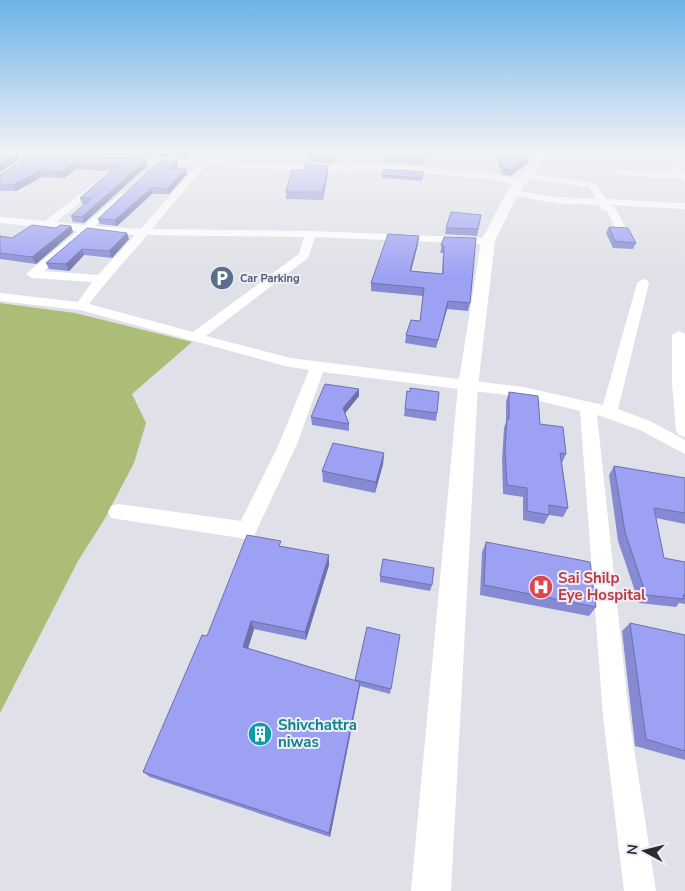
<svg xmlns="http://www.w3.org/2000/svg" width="685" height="891" viewBox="0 0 685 891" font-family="'Nunito Sans',sans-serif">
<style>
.green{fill:#abbd77}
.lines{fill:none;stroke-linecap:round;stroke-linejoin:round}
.minor{fill:#fff;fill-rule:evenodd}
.major{fill:#fff;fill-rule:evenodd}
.wall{fill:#868ad2}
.shaded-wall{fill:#6d71ab}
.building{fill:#9ca1f4;stroke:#6d71ab}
.labels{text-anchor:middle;stroke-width:4;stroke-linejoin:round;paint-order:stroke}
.far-service-label{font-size:11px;font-weight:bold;fill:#4e5e75;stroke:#edeef5;text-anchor:start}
.near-health-label{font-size:15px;font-weight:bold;fill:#be3a42;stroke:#edeef5;text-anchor:start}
.near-culture-label{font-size:15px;font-weight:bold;fill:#0d838f;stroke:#edeef5;text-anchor:start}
</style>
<rect width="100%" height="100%" fill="#e0e1e8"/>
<path class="green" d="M0 303 75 313 192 342 132 394 146 423 134 463 104 520 78 561 0 713Z"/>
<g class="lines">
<path class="minor" d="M0 152 56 155 60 157 56 159 0 156Z
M340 152H379L385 155 381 157 344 154Z
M590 152 673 156 685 172V181L680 178 618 175 614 172 618 169 676 172 668 160 543 155 539 153Z
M124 157 352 166 375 163 489 173 523 181V185L520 186 489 179 375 169 352 172 205 166 152 229 310 231 488 238 494 241 488 244 315 237 308 258 206 336 290 358 523 387 603 405 637 283 643 279 647 280 649 283 618 409 652 422 685 440V454L640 430 597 415 629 716 656 891H624L603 716 580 411 523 397 323 372 297 444 254 536 247 539 111 518 108 512 111 506 118 504 241 521 279 444 309 370 285 366 80 310 0 301V293L78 302 92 282 32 278 26 274 78 231 0 223V217L45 221 97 181 102 184 100 186 56 222 84 225 121 193H127V197L95 226 141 229 196 165 121 162V158ZM89 232 135 235 98 275 44 271ZM147 235 304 237 299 254 193 332 89 304C107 280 127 259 147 235Z
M525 173 595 183 606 199 685 203V209L609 205 615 207 626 229 621 232 617 231 607 211 602 210 599 205 555 203 509 195V191L512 190 555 197 596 199 589 187 522 178 521 176Z
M679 331 685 334V437L679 435 676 431 672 383V335Z"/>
<path class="major" d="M538 152H549L518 194 495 241 478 386 451 891H411L458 386 481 241 506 193Z"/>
</g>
<path class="wall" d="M45 152H188V154L185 157Z
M313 152H335L332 163 310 162V159Z
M426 152 424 165 386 162V155Z
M34 154 148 165 84 223 73 222 71 216 85 204H82L80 198 111 171 76 169 64 178 42 177 16 191H0V175Z
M499 155 529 156 528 162 510 176 501 174 498 161Z
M178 166 176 168 187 174 169 194H152L117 226 100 224 98 219Z
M423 172 422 181 382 178V175Z
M328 173 323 200 286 199V192Z
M481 215 477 236 445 234 446 228Z
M71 226 73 232 36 264 0 259V236L12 238 56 228Z
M609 227 636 243 633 249 613 248 606 233Z
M87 228 129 239 112 258 84 255 69 271 49 269 46 263Z
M444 237 470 303 468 311 447 309 436 348 405 343 406 335 420 321 423 296 371 291V283L418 244 411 271 442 274 443 253H440Z
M407 391 437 413 436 421 404 416Z
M509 392 540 424 566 454 562 463 568 508 563 517 549 515 544 524 523 520V497L503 494 502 459 504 428 506 422V402Z
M359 396 345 413 349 424V431L312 425 311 417Z
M384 453 383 464 375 493 323 482 322 471Z
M614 466 685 478V524L656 518 664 558 685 562V604L679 603 676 607 639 603 618 541 609 475Z
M486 542 596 607 589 616 480 595 482 552Z
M282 546 329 565 306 640 254 629 248 648 355 681 367 627 400 635 390 694 360 686 330 837 150 777 143 772 207 636Z
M380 576 432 585 430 591 380 582Z
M630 623 685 635V760L635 746 622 631Z"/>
<path class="shaded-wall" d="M184 152H188V154L185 157Z
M17 154 19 159 0 172V165Z
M529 156 528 162 510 176 511 170Z
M147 159 148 165 84 223 82 217Z
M177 161 178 166 170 173 169 168Z
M74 163 76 169 64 178 62 172Z
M328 166V173L323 200V192Z
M186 169 187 174 169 194 167 189Z
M40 171 42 177 16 191 13 185Z
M151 188 152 194 117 226 115 220Z
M71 226 73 232 36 264 32 257Z
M127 233 129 239 112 258 109 251Z
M419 236 418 244 409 279 410 271Z
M82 249 84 255 69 271 66 264Z
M448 301 447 309 436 348 438 340Z
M359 389V396L343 416V408Z
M384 453 383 464 375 493 376 482Z
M329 555V565L306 640 305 632Z
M251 621 254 629 246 655 243 647Z
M360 682 359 690 330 837 329 833Z"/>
<path class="building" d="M313 152H334L332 160 310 159Z
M387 152H426L425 159 386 155Z
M0 153 17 154 0 165Z
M34 154 147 159 82 217 71 216 92 198H80L117 166 74 163 62 172 40 171 13 185H0V175Z
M499 155 529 156 511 170 502 168Z
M161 160 177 161 169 168 186 169 167 189 151 188 115 220 98 219Z
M306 164 328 166 323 192H286L292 170H303Z
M384 169 423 172 422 178 382 175Z
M451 212 481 215 478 229 446 228Z
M32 225 56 228 60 225 71 226 32 257 0 253V236L12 238Z
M609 227 628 228 636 243 615 241Z
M87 228 127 233 109 251 82 249 66 264 46 263Z
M388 234 419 236 410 271 443 274 444 246H441L444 237 476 238 470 303 448 301 438 340 406 335 411 320 420 321 424 288 371 283Z
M325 384 359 389 343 408 349 424 311 417Z
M410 388 439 392 437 413 405 409 407 391 410 392Z
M509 392 538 396 540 424 563 427 566 454 560 453 568 508 549 505V515L527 511V488L507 485 505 449 507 419H509Z
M333 443 384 453 376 482 322 471Z
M614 466 685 478V513L654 508 664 558 685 562V595H683L684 599 646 595 625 532Z
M247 535 281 541 279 546 329 555 305 632 251 621 243 647 360 682 329 833 143 772 202 635 207 636Z
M486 542 590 562 596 607 484 585Z
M383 559 434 568 432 585 380 576Z
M630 623 685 635V751L646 739Z
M367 627 400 635 391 689 355 680Z"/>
<linearGradient id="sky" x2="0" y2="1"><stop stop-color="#6cb3e8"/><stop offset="0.55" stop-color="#f1f2f5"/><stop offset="1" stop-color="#f1f2f5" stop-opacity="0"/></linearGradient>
<rect width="685" height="277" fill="url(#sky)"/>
<defs>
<g id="parking-disc" transform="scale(1.25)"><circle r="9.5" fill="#5c6f8a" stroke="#edeef5"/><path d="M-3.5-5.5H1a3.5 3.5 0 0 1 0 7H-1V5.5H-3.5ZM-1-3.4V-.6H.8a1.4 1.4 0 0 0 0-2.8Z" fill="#fff"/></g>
<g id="hospital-disc" transform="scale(1.25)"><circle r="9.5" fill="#e0444e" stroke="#edeef5"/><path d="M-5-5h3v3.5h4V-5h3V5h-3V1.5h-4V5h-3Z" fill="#fff"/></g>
<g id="building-disc" transform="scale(1.25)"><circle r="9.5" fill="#0f9aa8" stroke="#edeef5"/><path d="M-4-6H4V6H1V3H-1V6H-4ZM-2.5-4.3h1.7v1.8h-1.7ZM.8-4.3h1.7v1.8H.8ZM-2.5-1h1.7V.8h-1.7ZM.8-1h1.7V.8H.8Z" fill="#fff"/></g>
</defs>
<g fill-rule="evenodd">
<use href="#parking-disc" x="222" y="278"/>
<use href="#hospital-disc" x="541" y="587"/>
<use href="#building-disc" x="260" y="734"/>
</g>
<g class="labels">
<g class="far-service-label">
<text x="240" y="282">Car Parking</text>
</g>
<g class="near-health-label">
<text x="558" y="583">Sai Shilp<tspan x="558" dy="17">Eye Hospital</tspan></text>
</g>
<g class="near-culture-label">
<text x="278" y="730">Shivchattra<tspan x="278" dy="17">niwas</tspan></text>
</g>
</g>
<g transform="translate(645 851) rotate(277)" stroke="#edeef5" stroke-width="4" paint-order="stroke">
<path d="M0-4L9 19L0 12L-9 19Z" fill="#2b2b2e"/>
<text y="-8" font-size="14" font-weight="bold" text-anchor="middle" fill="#2b2b2e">N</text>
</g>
</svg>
